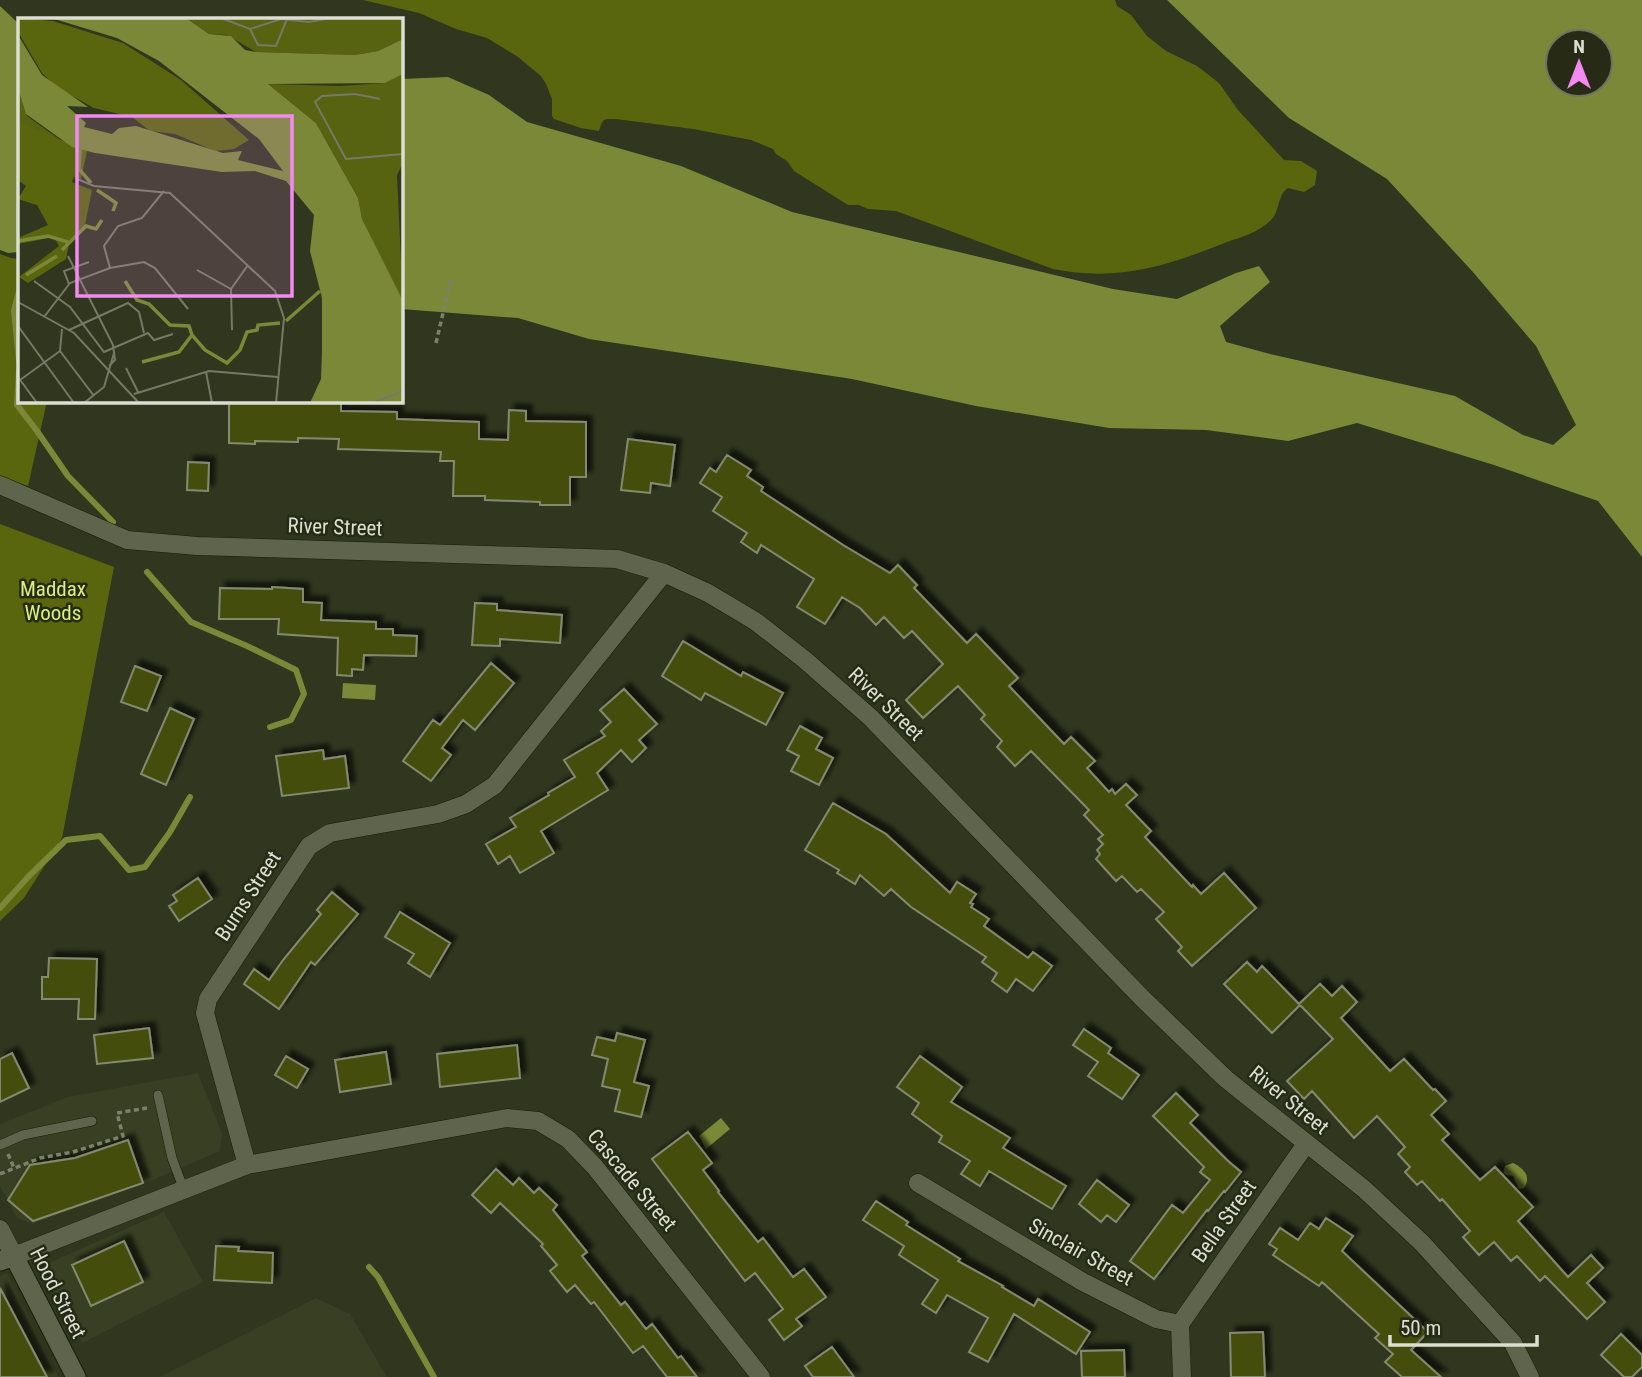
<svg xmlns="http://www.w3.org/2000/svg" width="1642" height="1377" viewBox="0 0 1642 1377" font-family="'Roboto Condensed',sans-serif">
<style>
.built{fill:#393f22}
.forest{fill:#5a660e}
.water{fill:#7a8838;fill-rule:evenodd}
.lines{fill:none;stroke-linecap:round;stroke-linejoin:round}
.stream{stroke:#7a8838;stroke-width:6}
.building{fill:#454e0f;stroke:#848a71;stroke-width:2;filter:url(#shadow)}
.service-casing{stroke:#191d08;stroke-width:10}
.minor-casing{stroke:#191d08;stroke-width:19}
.tertiary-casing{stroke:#191d08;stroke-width:21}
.path{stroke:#7c806d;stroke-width:3.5;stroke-dasharray:5 3.5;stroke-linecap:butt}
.service{stroke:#5f644c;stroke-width:9}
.minor{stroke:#5f644c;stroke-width:18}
.tertiary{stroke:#5f644c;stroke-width:19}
.labels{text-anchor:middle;stroke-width:5;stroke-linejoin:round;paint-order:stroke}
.street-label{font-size:21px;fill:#dbded1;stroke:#272b16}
.park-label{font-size:21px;fill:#daee81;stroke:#272b16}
.inset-river{fill:none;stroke:#7a8838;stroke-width:3.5}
.inset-road{fill:none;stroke:#757966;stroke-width:2}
.view{fill:#f38af1;fill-opacity:0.15;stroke:#f38af1;stroke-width:3.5}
.inset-edge{fill:none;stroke:#dbded1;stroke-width:3.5}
</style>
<defs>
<filter id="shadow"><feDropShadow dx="6" dy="-6" stdDeviation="2" flood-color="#0009"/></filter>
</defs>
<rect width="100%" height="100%" fill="#31361f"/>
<path class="built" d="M198 1073 222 1134 220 1151 143 1184 32 1224 17 1218 0 1186V1124L68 1097Z
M164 1212 203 1282 82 1343 40 1267Z
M7 1273 59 1377H0V1276Z
M316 1298 350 1314 387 1377H160Z"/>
<path class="forest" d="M363 0H1115L1117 6 1131 15 1147 36 1166 51 1197 66 1219 83 1238 110 1284 160 1301 161 1317 171 1315 185 1304 192 1288 188C1277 195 1280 212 1271 220 1259 232 1242 237 1227 242 1167 266 1118 282 1053 269L896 211 868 209 859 205H848L794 171 787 161 776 154 773 149 751 140 693 129 616 119C603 119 603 118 599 131L581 128 554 119 552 116V99L546 84 541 76 518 57 487 38 456 29 419 13Z
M0 254 11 258 19 259V401H47L28 486 0 476Z
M0 524 114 567 62 838 24 898 0 921Z"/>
<path class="water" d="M1167 0H1642V557L1598 501 1494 465 1357 423 1288 441 1206 430 1109 428 976 406 852 379 589 339 518 318 401 309V79L448 77 489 95 527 122 681 166 792 212 1113 289 1177 299 1236 273 1259 266 1270 282 1220 326 1226 342 1270 354 1455 396 1523 435 1553 445 1576 425 1536 346 1472 271 1387 179 1289 118ZM1600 42V84H1558V42Z
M0 6 19 24V252L8 253 0 250Z
M343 683 376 685 375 700 342 698Z
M721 1118 730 1129 706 1149 699 1136Z
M1513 1163C1523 1168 1532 1176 1524 1188L1519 1189 1513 1176 1506 1175 1503 1173 1505 1166Z"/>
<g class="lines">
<path class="stream" d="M19 291 14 311 19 360
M19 371 17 405 37 431 68 476 113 522
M147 572 191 622 247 646 296 670 304 694 291 720 270 727
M0 908 29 876 66 840 100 836 129 870 145 867 170 832 190 797
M369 1267 378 1277 434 1377"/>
</g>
<path class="building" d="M229 401H341V411L397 412V419L479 422V439L508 440 509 410 526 411V421L586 422V477H570V505H540V502L485 500V496H453L454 461H440L441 452 338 449 339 439 298 438V442L255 441V444L229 443Z
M628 439 675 445 670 486 651 483 650 493 621 490Z
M727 455 751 470 747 476 763 487 761 491 843 545 890 573 898 565 917 585 914 588 967 643 976 634 1018 678 1009 686 1064 744 1071 737 1095 761 1087 768 1109 792 1112 789 1115 794 1126 784 1137 795 1126 805 1151 831 1145 837 1192 887 1193 885 1201 894 1224 873 1256 908 1192 966 1178 951 1182 947 1156 919 1164 912 1141 889 1137 892 1122 876 1116 881 1096 859 1100 854 1097 850 1103 844 1098 839 1103 835 1084 815 1089 810 1031 751 1015 766 997 747 1002 741 981 719 985 715 958 686 923 718 906 700 943 664 912 631 904 638 884 617 876 625 860 608 842 597 825 624 797 607 814 579 761 545 757 553 741 542 747 533 713 511 722 497 700 483 710 468 716 472Z
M188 462 209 463 208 491 187 490Z
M272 587 303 589V602L322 603 321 620 376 622V629H393V635L417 636 416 656 364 655 363 670 352 669V676L337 675 338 638 278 634 279 619H219L220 588 272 589Z
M475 603 497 604V610L562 615 560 643 500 639V646L472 645Z
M683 641 741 676 743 672 783 693 766 725 705 693 701 700 662 676Z
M491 663 514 683 475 730 463 720 442 748 451 755 431 781 403 761 433 720 440 725Z
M135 666 161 676 147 711 121 702Z
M624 689 657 724 639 740 646 748 632 762 621 750 597 773 608 790 541 831 554 853 520 873 510 856 498 864 486 844 516 827 510 818 549 795 548 793 575 777 564 760 605 736 601 731 611 722 600 710Z
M170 708 194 719 166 785 141 774Z
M800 726 822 738 816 749 833 758 819 785 791 771 799 756 787 750Z
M323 750 324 759 345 756 349 788 282 796 276 756Z
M833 803 886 834 950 893 957 882 976 894 970 903 973 904 971 907 989 919 984 926 1028 958 1033 952 1052 966 1033 991 1016 979 1007 992 992 981 997 973 982 962 986 957 911 907 891 889 884 896 860 875 855 884 837 873 839 870 805 850Z
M198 878 212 899 179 921 169 906 177 901 173 895Z
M332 892 358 914 315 965 311 962 279 1009 244 984 254 969 269 980 283 960 321 914 317 910Z
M400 912 450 943 430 977 408 963 414 954 385 937Z
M49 958 97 959 95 1019H78L79 999H42V977H48Z
M1247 962 1257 972 1262 966 1299 1004 1320 984 1332 996 1342 986 1357 1002 1341 1018 1390 1071 1404 1059 1433 1090 1435 1089 1446 1101 1431 1115 1449 1134 1442 1140 1480 1180 1495 1167 1533 1207 1518 1221 1568 1277 1591 1255 1603 1268 1587 1283 1605 1302 1587 1319 1545 1276 1540 1281 1517 1256 1511 1261 1494 1242 1479 1255 1463 1237 1470 1231 1442 1199 1440 1201 1422 1181 1417 1185 1405 1172 1410 1167 1398 1154 1405 1147 1377 1116 1354 1138 1312 1091 1304 1099 1287 1081 1333 1039 1300 1005 1272 1033 1224 984Z
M149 1028 153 1058 97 1064 94 1035Z
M1084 1029 1111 1048 1108 1053 1139 1075 1122 1099 1088 1076 1098 1062 1073 1045Z
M617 1033 645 1040 634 1082 649 1086 641 1117 615 1111 620 1090 602 1086 608 1059 592 1055 597 1037 615 1041Z
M517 1045 520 1078 440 1087 437 1054Z
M386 1052 391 1084 340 1092 335 1060Z
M12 1053 29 1088 0 1102V1059Z
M286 1056 308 1069 297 1088 275 1075Z
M920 1056 962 1087 951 1102 1010 1138 1003 1148 1066 1186 1052 1209 989 1171 980 1186 961 1174 970 1161 939 1142 942 1136 912 1114 919 1103 897 1087Z
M1176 1093 1198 1115 1190 1123 1228 1161 1241 1172 1225 1192 1224 1191 1208 1211 1207 1210 1154 1279 1130 1261 1172 1205 1183 1213 1210 1180 1200 1172 1204 1167 1153 1116Z
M688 1132 712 1163 703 1170 719 1191 718 1192 758 1242 763 1238 793 1277 804 1269 826 1297 796 1319 802 1326 784 1340 769 1320 783 1309 755 1273 745 1281 652 1159Z
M128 1140 143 1183 33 1221 8 1200 30 1165 75 1158Z
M496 1169 513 1185 519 1178 534 1193 539 1188 557 1205 553 1210 587 1252 582 1256 621 1305 625 1302 646 1329 652 1324 678 1358 681 1356 697 1377H667L643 1346 633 1353 594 1302 591 1304 575 1285 567 1292 550 1271 557 1265 541 1246 543 1244 500 1203 491 1213 472 1195Z
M1097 1180 1129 1205 1116 1222 1107 1215 1101 1222 1079 1204Z
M876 1201 908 1222 906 1225 960 1259 958 1261 1003 1286 1002 1287 1034 1306 1038 1299 1090 1332 1076 1354 1014 1314 988 1362 969 1352 988 1318 947 1295 936 1313 922 1304 938 1280 899 1255 904 1246 863 1220Z
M1326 1218 1353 1236 1342 1251 1428 1332 1411 1350 1441 1377H1402L1385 1362 1393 1354 1375 1338 1379 1334 1322 1282 1319 1286 1273 1255 1277 1249 1269 1244 1280 1228 1298 1240 1310 1223 1319 1229Z
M124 1241 143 1282 91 1306 72 1265Z
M216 1246 239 1247 238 1251 273 1253 272 1283 214 1280Z
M0 1288 47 1377H0Z
M1263 1332 1265 1377H1231L1230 1333Z
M1621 1334 1642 1355V1367L1632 1377H1624L1601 1355Z
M832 1347 854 1377H813L805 1366Z
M1124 1350 1125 1377H1082L1081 1351Z"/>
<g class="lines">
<g class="service-casing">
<path id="service" d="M158 1095 172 1158 184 1190
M0 1145 23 1135 92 1121"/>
</g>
<g class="minor-casing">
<path id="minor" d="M0 485 127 540 197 546 617 559 664 573 708 593 755 621 805 660 870 717 1143 999 1226 1079 1364 1189 1422 1243 1513 1343 1530 1377
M247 1165 205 1013 208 999 309 846 330 833 438 814 466 804 495 785 664 573
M918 1183 1083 1282 1156 1319 1180 1324
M0 1229 14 1256 247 1165 507 1118 538 1121 568 1139 595 1167 761 1377
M1180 1324 1306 1144
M1180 1324 1182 1377"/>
</g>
<g class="tertiary-casing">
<path id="tertiary" d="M0 1261 14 1256 76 1377"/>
</g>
<path class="path" d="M436 343 451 279
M8 1154 14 1168
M0 1174 40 1158 73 1152 123 1136 117 1113 147 1108"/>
<use href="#service" class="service"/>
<use href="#minor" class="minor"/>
<use href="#tertiary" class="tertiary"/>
</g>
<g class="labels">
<g class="street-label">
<text transform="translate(335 527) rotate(2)" y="7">River Street</text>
<text transform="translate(886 704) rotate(44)" y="7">River Street</text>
<text transform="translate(248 896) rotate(-57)" y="7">Burns Street</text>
<text transform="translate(1289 1100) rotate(39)" y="7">River Street</text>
<text transform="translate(632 1180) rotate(50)" y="7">Cascade Street</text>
<text transform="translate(1224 1221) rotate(-55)" y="7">Bella Street</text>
<text transform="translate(1081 1252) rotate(29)" y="7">Sinclair Street</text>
<text transform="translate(58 1293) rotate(63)" y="7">Hood Street</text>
</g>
<g class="park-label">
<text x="53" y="596">Maddax<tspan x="53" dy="24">Woods</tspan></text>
</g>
</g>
<g transform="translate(18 18)">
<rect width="385" height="385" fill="#31361f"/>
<path d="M168 0H385V21L360 33 337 37 238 34 209 17 191 16ZM385 56V145L379 157 385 286 344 201 340 180 298 105 250 66 322 68 367 65ZM0 72 9 98 41 121 0 120Z" fill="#576311"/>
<path d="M0 0 35 3 105 25 163 62 231 122 216 131 197 133 157 116 132 113 114 99 76 90 40 70 24 55 0 14ZM0 75 2 102 8 107 69 133 63 161 56 159 54 164 74 172 67 207 51 226 48 241 10 265 1 259 41 228 36 219 0 226V220L30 207 19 187 0 181 8 168 0 162Z" fill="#5a660e"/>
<path d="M33 0H168L191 16 213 18 227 32 238 34 337 37 360 33 385 21V56L367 65 250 66 298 105 340 180 344 201 384 281 385 385H292L303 361 304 334V280L292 233 296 197 268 163 237 153 204 154 77 135 54 129 8 96 0 71V17L24 57 70 89 49 88 68 105 66 109 94 116 101 110 118 108 205 135 224 133 220 142 265 153 241 121 141 43 99 20Z" fill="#7a8838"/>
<path class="inset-river" d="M62 131 61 151 73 165M79 172 98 185 95 193M0 223 30 218 50 224M44 232 68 208 78 211 84 202M8 257 39 238M107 263 119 282 131 286 152 307 171 308 174 317M268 303 302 273M124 344 161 334 174 317 187 332 209 345 222 332 229 314 239 312 240 307 262 305"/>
<path class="inset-road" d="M203 0 232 11 263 1 291 4 313 0M232 11 240 27 258 28 269 1M362 81 337 76 304 78 297 84 328 141 385 136M385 150V200M57 160 76 168 152 175 257 273 266 300 258 385M50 238 95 327 97 342 91 348M92 250 86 228 100 208 124 200 146 173M179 252 213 271M16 263 52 289 86 334 130 315 136 322 155 316M51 266 46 253 71 244M213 271 214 312M213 271 230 247M0 284 56 315 121 385M26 299 52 265 92 250 126 244 137 250 170 291M0 308 56 385M51 312 110 285 121 294 126 315M42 333 76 378M42 333 44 311M108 350 120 374M188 354 194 385M0 359 19 385M2 362 42 333M116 376 191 353 260 359M66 385 86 369 96 335M354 385 385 373"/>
<path class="view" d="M59 98H274V278H59Z"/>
<rect width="385" height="385" class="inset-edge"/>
</g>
<g transform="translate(1579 63)"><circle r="33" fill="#272b16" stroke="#6f7361" stroke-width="2"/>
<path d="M0-5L12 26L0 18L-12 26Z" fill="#f38af1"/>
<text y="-10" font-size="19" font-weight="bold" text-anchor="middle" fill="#dbded1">N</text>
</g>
<path d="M1390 1335v10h147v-10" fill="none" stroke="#dbded1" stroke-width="3.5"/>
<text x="1400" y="1335" font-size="21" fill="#dbded1" stroke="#272b16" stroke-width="5" paint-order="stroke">50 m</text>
</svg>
